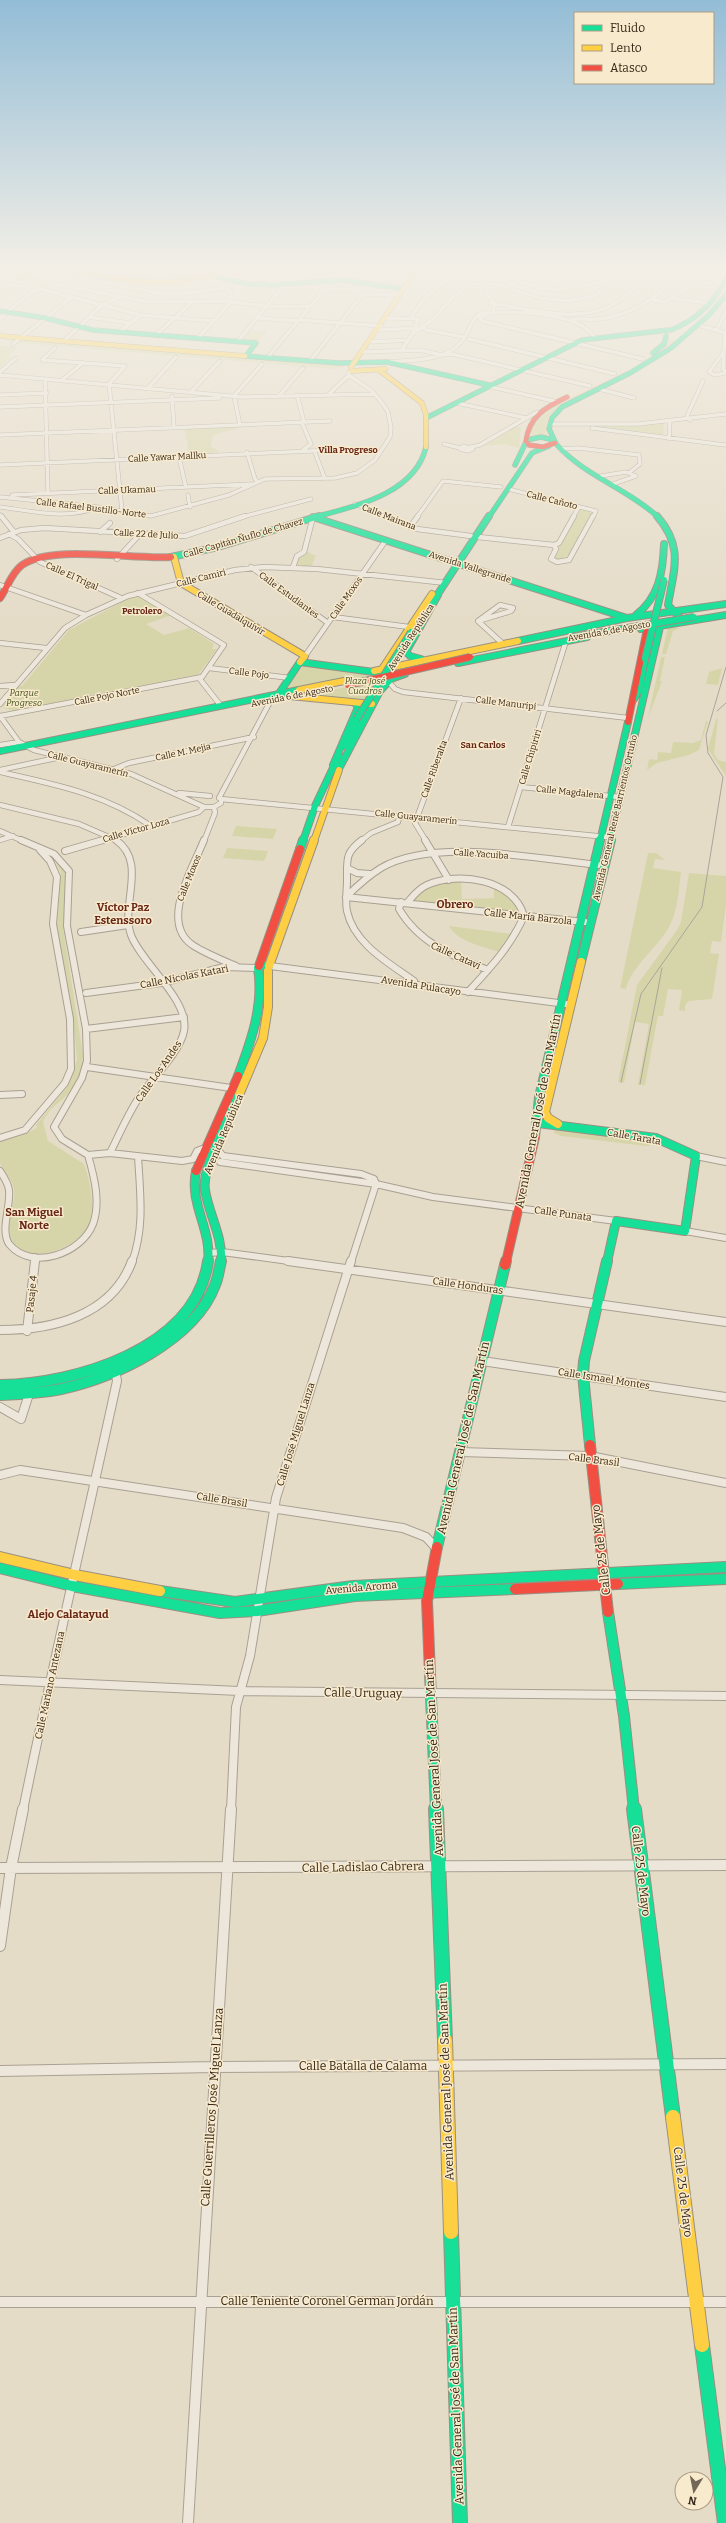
<svg xmlns="http://www.w3.org/2000/svg" width="726" height="2523" viewBox="0 0 726 2523" font-family="Bitter,serif">
<style>
.green{fill:#d6d5a9}
.lines{fill:none;stroke-linecap:round;stroke-linejoin:round}
.street-far4-casing{stroke:#a9a092;stroke-width:4.5}
.street-far3-casing{stroke:#a9a092;stroke-width:6}
.street-far2-casing{stroke:#a9a092;stroke-width:8}
.street-far1-casing{stroke:#a9a092;stroke-width:10}
.street-casing{stroke:#a9a092;stroke-width:12}
.fast-far4-casing{stroke:#999082;stroke-width:5.5}
.fast-far3-casing{stroke:#999082;stroke-width:8}
.fast-far2-casing{stroke:#999082;stroke-width:10}
.fast-far1-casing{stroke:#999082;stroke-width:12}
.fast-casing{stroke:#999082;stroke-width:16}
.slow-far4-casing{stroke:#999082;stroke-width:5.5}
.slow-far3-casing{stroke:#999082;stroke-width:8}
.slow-far2-casing{stroke:#999082;stroke-width:10}
.slow-far1-casing{stroke:#999082;stroke-width:12}
.slow-casing{stroke:#999082;stroke-width:16}
.jam-far3-casing{stroke:#999082;stroke-width:5.5}
.jam-far2-casing{stroke:#999082;stroke-width:8}
.jam-far1-casing{stroke:#999082;stroke-width:10}
.jam-casing{stroke:#999082;stroke-width:12}
.street-far4{stroke:#ece6db;stroke-width:3.5}
.street-far3{stroke:#ece6db;stroke-width:4.5}
.street-far2{stroke:#ece6db;stroke-width:6}
.street-far1{stroke:#ece6db;stroke-width:8}
.street{stroke:#ece6db;stroke-width:10}
.fast-far4{stroke:#16e098;stroke-width:4.5}
.fast-far3{stroke:#16e098;stroke-width:6}
.fast-far2{stroke:#16e098;stroke-width:8}
.fast-far1{stroke:#16e098;stroke-width:10}
.fast{stroke:#16e098;stroke-width:14}
.slow-far4{stroke:#ffcf43;stroke-width:4.5}
.slow-far3{stroke:#ffcf43;stroke-width:6}
.slow-far2{stroke:#ffcf43;stroke-width:8}
.slow-far1{stroke:#ffcf43;stroke-width:10}
.slow{stroke:#ffcf43;stroke-width:14}
.jam-far3{stroke:#f24e42;stroke-width:4.5}
.jam-far2{stroke:#f24e42;stroke-width:6}
.jam-far1{stroke:#f24e42;stroke-width:8}
.jam{stroke:#f24e42;stroke-width:10}
.tram{stroke:#aba59b;stroke-width:1}
.fast-bridge-casing{stroke:#999082;stroke-width:8;stroke-linecap:butt}
.jam-bridge-casing{stroke:#999082;stroke-width:8;stroke-linecap:butt}
.fast-bridge{stroke:#16e098;stroke-width:6}
.jam-bridge{stroke:#f24e42;stroke-width:6}
.labels{text-anchor:middle;stroke-width:3;stroke-linejoin:round;paint-order:stroke}
.far-neighbourhood-label{font-size:9px;font-weight:bold;fill:#672617;stroke:#f8eacc}
.far-street-label{font-size:9px;fill:#38281a;stroke:#f8eacc}
.far-park-label{font-size:9px;font-style:italic;fill:#49561f;stroke:#f8eacc}
.street-label{font-size:10px;fill:#38281a;stroke:#f8eacc}
.neighbourhood-label{font-size:11px;font-weight:bold;fill:#672617;stroke:#f8eacc}
.near-street-label{font-size:12px;fill:#38281a;stroke:#f8eacc}
</style>
<rect width="100%" height="100%" fill="#e5dcc8"/>
<path class="green" d="M24 269 42 280 72 288 65 291 59 290 63 288 52 286 41 290V287L37 285 6 277Z
M250 330 267 331 259 341 242 340Z
M669 339 680 340 665 350 557 409C549 416 543 425 547 436L531 437C530 422 539 416 550 407 571 397 664 358 669 339Z
M20 340 342 366 343 367 335 369 18 343Z
M0 345 18 347 8 356 11 357 0 368Z
M664 423 663 436 592 426H593Z
M245 426 213 435 211 446 220 452 189 456 185 430 182 429Z
M515 426 521 427 519 448 504 444 485 446Z
M583 509 594 512C587 526 571 567 553 558L556 547 579 510Z
M306 551 316 556 311 567 296 566 299 556Z
M127 597H140L172 615 146 624 164 635 189 628 214 644 212 649H217L198 675 105 693 97 692 96 696 14 711 4 708V704L18 686H22L69 630 116 605 112 603Z
M668 627 680 628 673 631 666 654H662Z
M661 657H665L660 681H662L648 718Z
M303 666 380 674 371 704 302 696 351 686 344 679 284 693Z
M722 668 718 685 706 684 709 672Z
M716 719H718L714 754 718 760 726 762V776L708 749Z
M706 721H708L699 750 689 755 657 763 647 770 649 759 657 760 658 752 671 753 673 742 693 743 701 740Z
M236 826 277 829 273 839 232 836Z
M227 848 268 851 264 861 223 858Z
M45 852 56 858 67 872 63 928 83 1055C82 1068 78 1083 69 1093 60 1103 48 1108 43 1122L48 1141 84 1164C90 1181 96 1206 89 1224 79 1248 28 1268 12 1241 4 1227 16 1205 14 1189 13 1179 2 1172 0 1162 0 1156 0 1147 0 1141L23 1135 37 1128 36 1125 68 1086 77 1060 74 1026 57 925 61 873 54 859Z
M648 853H656L665 860 655 859 653 868 681 872C679 888 678 908 671 923 662 944 630 967 626 989L620 988Z
M689 873 726 876V905L721 942 712 941 710 953 719 954 712 999 689 1001 685 1005V1011L679 1010 682 990 668 989 663 1016H658L645 1085H638L649 1024 635 1022 624 1083 618 1082 637 985 677 930 681 922Z
M461 881 462 899 494 898V888L513 899 519 913 413 903 411 899C423 885 443 882 461 881Z
M449 926 511 934 499 952C484 947 456 941 449 926Z
M555 1130H558L652 1141 650 1146H646L561 1136 554 1133Z"/>
<g class="lines">
<g class="street-far4-casing">
<path id="street-far4" d="M20 267 57 284 148 302 230 301
M239 267 254 276
M561 267 588 273
M47 272 158 293H187L225 288
M129 273 164 274 206 268 229 276 242 277 381 268
M258 276 278 284
M0 277 37 286 40 289
M410 280 464 268 485 270 540 288 559 290 608 281 623 267
M481 282 488 292 489 298 495 303 493 312 480 318 482 321 643 359
M0 284 26 287
M40 289 141 315 213 321
M551 289 552 280 585 274 594 267
M718 289 725 267
M655 294 654 300 664 302 692 287 718 288
M674 299 708 303
M229 302 279 307 311 306
M490 303C526 308 573 323 608 307 627 298 643 281 658 267
M6 313 33 291 40 289
M88 317 130 323
M258 318 298 321
M386 318 418 319 414 331
M411 318C423 297 440 281 463 275
M0 319 4 316
M573 319C584 319 596 320 607 318 635 312 667 294 677 267
M299 320 382 326
M701 326 726 333
M423 327 426 330 464 337
M717 329 726 311
M380 330 418 328
M119 332 141 315
M725 333 723 369 726 372
M156 335 191 303
M198 338 229 304 231 292 219 283
M469 339 615 374
M64 341 101 306 119 297
M238 341 285 284
M372 342 409 340
M13 344 72 297
M401 351 413 333 432 320 456 294 472 284 492 283 540 298 568 301 595 296 611 282 608 281
M364 352 419 350 442 355 452 354 590 386
M723 353 709 372 715 375 726 373
M267 358 319 296 322 289H363
M42 360 125 366
M42 360 55 348
M310 361 363 294 399 295
M386 362C409 360 446 362 462 341 470 331 470 320 481 313 510 312 577 310 594 337
M0 372 16 358
M0 375 241 397 374 394
M45 379 48 493
M62 380 83 363
M487 386 558 402
M148 388 176 357
M599 389 634 398
M191 392 220 361
M0 395 47 393
M297 395 304 422 302 423 311 444 303 450
M328 395 349 375V372
M172 396 174 428
M234 396 262 364
M234 396 240 425
M279 396 303 368
M457 403 526 418
M0 407 220 398
M690 420 687 416 703 381
M550 424H638L726 414
M592 428 725 445
M0 435 330 421
M669 439 670 421
M444 444 460 448
M463 446 473 449 468 451 460 449Z
M471 447 480 445 537 412
M560 449 578 448 639 455 640 464 630 472
M314 450 325 479
M247 452 255 479 258 482
M179 457 186 488
M0 465 334 450
M601 476 626 472 636 476 613 484
M508 489 596 511 593 517
M12 495 252 484
M188 495 190 507
M0 497 98 507 151 516 229 495 265 479 335 478 357 473 375 460 390 437 391 428 388 412 383 404 372 391 349 375
M355 504 387 517
M0 507C32 511 66 520 96 508
M122 511 109 384 125 366
M0 515 2 517
M242 517 311 499
M417 517 443 481 501 487
M573 517 579 507"/>
</g>
<g class="street-far3-casing">
<path id="street-far3" d="M1 516 14 532
M385 516 417 529 471 536
M574 516 559 543 554 545 556 549 551 559 557 562 569 560 593 516
M410 527 418 516
M100 532 110 523
M9 534 18 539 40 562 121 598
M478 537 554 545
M0 538 21 530 44 528 185 536 245 516
M117 559 140 534
M251 567 328 623
M293 567 297 556 304 552 313 517
M0 585 86 615
M500 605 513 608 511 611 478 621Z
M333 617 409 627
M478 621 502 643
M0 643 46 648
M305 656 386 540
M209 668 290 678
M199 678 221 706
M388 681 395 689 403 692 628 718
M0 686 15 685
M0 704 65 628 86 615 128 596 235 570 264 567 317 569 446 583
M0 716 202 677 224 645 138 593
M0 716 19 742 34 750 131 774 204 807H214L221 803V799
M0 745 19 742
M114 769 129 763 254 737
M0 770 61 757
M0 772C54 784 105 794 151 826
M521 787 620 797
M179 793 210 796
M219 798 271 700
M221 799 607 837
M0 805 79 824 118 841
M508 827 566 641
M0 831 23 841
M0 840 13 836
M100 841 199 812 204 807
M204 841 215 813 214 807
M361 841 371 833 398 822 399 815
M426 841 415 823 461 698"/>
</g>
<g class="street-far2-casing">
<path id="street-far2" d="M21 840 54 854 69 871 67 926 86 1029 87 1061 82 1078 54 1127 62 1139 88 1155
M204 840C193 868 158 924 194 946 207 954 222 960 236 966
M362 840C345 853 347 859 347 880 347 890 345 901 347 911 354 944 389 963 414 981
M425 840 449 880
M65 851 103 840
M347 868 357 873 370 874
M346 897C357 886 368 876 381 868 434 837 538 859 598 865
M346 897 585 922
M401 902 399 909C419 943 452 956 488 970
M407 903C413 896 418 889 427 885 458 871 514 879 524 916 511 946 490 968 468 992
M81 932 128 925
M270 966 566 1004
M86 993 161 983 224 967 258 968
M86 1029 184 1017
M87 1067 231 1088
M0 1095 22 1094
M0 1138 25 1130 65 1083 71 1069 70 1019 53 924 57 877 50 861 40 850
M110 1153C119 1135 127 1116 138 1099 150 1080 180 1053 184 1031 190 1000 142 964 131 935 120 904 148 863 116 840
M88 1155 110 1153 182 1161 193 1159
M223 1156 361 1174 374 1179 376 1184
M696 1156 726 1162
M193 1159 197 1151 205 1148 218 1150 223 1156
M220 1162 376 1184 433 1197 616 1221
M0 1171C4 1177 8 1183 9 1190 11 1206 0 1230 9 1244 32 1272 82 1253 93 1224 101 1202 94 1176 88 1155
M685 1231 726 1238
M209 1253 222 1252 296 1262
M34 1262 35 1257
M132 1262C145 1227 140 1193 138 1156
M351 1262 376 1184"/>
</g>
<g class="street-far1-casing">
<path id="street-far1" d="M288 1261 726 1322
M0 1330C52 1330 112 1316 132 1261
M27 1331 35 1261
M482 1361 726 1397
M0 1407 21 1419 29 1394
M461 1452 590 1456 726 1483
M0 1475 20 1470 403 1528 426 1537 437 1549
M0 1680 239 1691 726 1696
M23 1810C52 1667 86 1524 117 1381L115 1368
M231 1810 236 1707 250 1656 276 1498 351 1261"/>
</g>
<g class="street-casing">
<path id="street" d="M0 1868 726 1865
M0 1946 11 1868 23 1809
M0 2071 214 2067 726 2064
M0 2302H726
M188 2523 231 1809"/>
</g>
<g class="fast-far4-casing">
<path id="fast-far4" d="M215 276 247 284 271 285 342 280 404 289
M0 311 45 318 93 330 256 343 246 356
M671 330C697 320 714 303 726 278
M653 353 664 344 666 336
M245 356 339 363 387 362 489 385
M426 418 582 340 668 330
M527 440 541 437 553 440
M515 465 526 442
M315 517C355 506 415 494 426 447
M489 517 532 453 549 446
M658 517C628 489 585 476 557 445 554 441 552 434 549 429L552 418 562 407 630 373 671 348 709 315 726 295"/>
</g>
<g class="fast-far3-casing">
<path id="fast-far3" d="M657 516C684 547 674 569 668 605L683 621
M313 517 627 618
M171 557 218 547 319 516
M432 603 489 516
M636 615C659 597 663 572 664 544
M641 629 726 615
M518 641 627 618 726 604
M421 659 410 656 406 652 438 595
M458 663 587 637
M278 695 300 662 381 673
M634 699 639 690 645 659
M347 747 359 720
M0 751 299 690
M333 765 358 707 355 703
M340 767 380 691 391 679 405 674
M303 841 315 806 339 755
M600 841 628 722
M610 841 660 627"/>
</g>
<g class="fast-far2-casing">
<path id="fast-far2" d="M300 849 303 840
M581 962 611 840
M238 1076C251 1041 264 1006 258 968L262 965 269 966
M538 1123 656 1138 696 1156 685 1231 616 1221 607 1262
M535 1137 539 1097 600 840
M196 1171C189 1204 212 1230 208 1262
M221 1262C223 1237 209 1215 205 1190 201 1169 229 1117 239 1095"/>
</g>
<g class="fast-far1-casing">
<path id="fast-far1" d="M0 1385C75 1384 196 1349 208 1261
M0 1395C20 1394 41 1393 61 1389 115 1377 194 1341 215 1285 218 1278 219 1269 221 1261
M590 1445 583 1375 584 1361 607 1261
M437 1547 505 1265
M0 1568 72 1586 220 1613 257 1611 355 1596 515 1589
M618 1584 726 1579
M160 1591 235 1602 353 1586 726 1567
M608 1612 624 1716 634 1810
M430 1674 436 1810"/>
</g>
<g class="fast-casing">
<path id="fast" d="M436 1809 445 2040
M634 1809 673 2117
M451 2232 460 2523
M702 2345 725 2523"/>
</g>
<g class="slow-far4-casing">
<path id="slow-far4" d="M66 267C101 277 136 284 173 282 187 282 203 274 215 276
M375 267 418 268
M0 336 245 356
M351 367 418 268
M379 370 422 403 426 415V447
M351 371 385 369"/>
</g>
<g class="slow-far3-casing">
<path id="slow-far3" d="M174 557 181 583 305 656 300 662
M382 669 432 594
M374 671 518 641
M299 690 349 680
M290 696 372 704
M314 841 339 770"/>
</g>
<g class="slow-far2-casing">
<path id="slow-far2" d="M269 966 314 840
M239 1095 263 1038 268 1007V971
M558 1124 548 1118 545 1112 581 962"/>
</g>
<g class="slow-far1-casing">
<path id="slow-far1" d="M0 1557 75 1575 160 1591"/>
</g>
<g class="slow-casing">
<path id="slow" d="M445 2040 451 2232
M673 2117 702 2345"/>
</g>
<g class="jam-far3-casing">
<path id="jam-far3" d="M555 443 543 447 529 445 526 441C529 416 546 407 567 397"/>
</g>
<g class="jam-far2-casing">
<path id="jam-far2" d="M0 598C7 588 12 572 22 565 52 544 133 560 171 557
M628 722 647 629"/>
</g>
<g class="jam-far1-casing">
<path id="jam-far1" d="M259 966 300 849
M196 1171 238 1076
M506 1262 535 1137"/>
</g>
<g class="jam-casing">
<path id="jam" d="M505 1265 506 1261
M590 1445 608 1612
M515 1589 618 1584
M430 1674 427 1601 437 1547"/>
</g>
<use href="#street-far4" class="street-far4"/>
<use href="#street-far3" class="street-far3"/>
<use href="#street-far2" class="street-far2"/>
<use href="#street-far1" class="street-far1"/>
<use href="#street" class="street"/>
<use href="#fast-far4" class="fast-far4"/>
<use href="#fast-far3" class="fast-far3"/>
<use href="#fast-far2" class="fast-far2"/>
<use href="#fast-far1" class="fast-far1"/>
<use href="#fast" class="fast"/>
<use href="#slow-far4" class="slow-far4"/>
<use href="#slow-far3" class="slow-far3"/>
<use href="#slow-far2" class="slow-far2"/>
<use href="#slow-far1" class="slow-far1"/>
<use href="#slow" class="slow"/>
<use href="#jam-far3" class="jam-far3"/>
<use href="#jam-far2" class="jam-far2"/>
<use href="#jam-far1" class="jam-far1"/>
<use href="#jam" class="jam"/>
<path class="tram" d="M717 711 726 703
M621 1082 641 994 702 907 723 777 708 753 706 735 726 667
M640 1084 662 968"/>
<g class="fast-bridge-casing">
<path id="fast-bridge" d="M573 637 694 617
M645 659 664 580
M356 720 411 632"/>
</g>
<g class="jam-bridge-casing">
<path id="jam-bridge" d="M348 685 470 657"/>
</g>
<use href="#fast-bridge" class="fast-bridge"/>
<use href="#jam-bridge" class="jam-bridge"/>
</g>
<linearGradient id="sky" x2="0" y2="1"><stop stop-color="#93bdd6"/><stop offset="0.43" stop-color="#f3efe6"/><stop offset="1" stop-color="#f3efe6" stop-opacity="0"/></linearGradient>
<rect width="726" height="621" fill="url(#sky)"/>
<g class="labels">
<g class="far-neighbourhood-label">
<text x="348" y="453">Villa Progreso</text>
<text x="142" y="614">Petrolero</text>
<text x="483" y="748">San Carlos</text>
</g>
<g class="far-street-label">
<text transform="translate(167 457) rotate(-3)" y="3">Calle Yawar Mallku</text>
<text transform="translate(127 490) rotate(-2)" y="3">Calle Ukamau</text>
<text transform="translate(552 500) rotate(14)" y="3">Calle Cañoto</text>
<text transform="translate(91 508) rotate(7)" y="3">Calle Rafael Bustillo-Norte</text>
<text transform="translate(389 517) rotate(21)" y="3">Calle Mairana</text>
<text transform="translate(146 534) rotate(3)" y="3">Calle 22 de Julio</text>
<text transform="translate(243 538) rotate(-16)" y="3">Calle Capitán Ñuflo de Chavez</text>
<text transform="translate(470 567) rotate(18)" y="3">Avenida Vallegrande</text>
<text transform="translate(72 576) rotate(24)" y="3">Calle El Trigal</text>
<text transform="translate(201 578) rotate(-14)" y="3">Calle Camiri</text>
<text transform="translate(289 595) rotate(36)" y="3">Calle Estudiantes</text>
<text transform="translate(346 598) rotate(-55)" y="3">Calle Moxos</text>
<text transform="translate(231 613) rotate(31)" y="3">Calle Guadalquivir</text>
<text transform="translate(609 631) rotate(-10)" y="3">Avenida 6 de Agosto</text>
<text transform="translate(411 637) rotate(-57)" y="3">Avenida República</text>
<text transform="translate(249 673) rotate(7)" y="3">Calle Pojo</text>
<text transform="translate(107 696) rotate(-11)" y="3">Calle Pojo Norte</text>
<text transform="translate(292 696) rotate(-11)" y="3">Avenida 6 de Agosto</text>
<text transform="translate(506 703) rotate(7)" y="3">Calle Manuripi</text>
<text transform="translate(183 752) rotate(-12)" y="3">Calle M. Mejia</text>
<text transform="translate(530 757) rotate(-73)" y="3">Calle Chipiriri</text>
<text transform="translate(88 764) rotate(14)" y="3">Calle Guayaramerín</text>
<text transform="translate(434 769) rotate(-70)" y="3">Calle Riberalta</text>
<text transform="translate(570 792) rotate(6)" y="3">Calle Magdalena</text>
<text transform="translate(416 817) rotate(6)" y="3">Calle Guayaramerín</text>
<text transform="translate(615 818) rotate(-77)" y="3">Avenida General René Barrientos Ortuño</text>
<text transform="translate(136 830) rotate(-16)" y="3">Calle Víctor Loza</text>
<text transform="translate(481 854) rotate(4)" y="3">Calle Yacuiba</text>
<text transform="translate(189 878) rotate(-68)" y="3">Calle Moxos</text>
</g>
<g class="far-park-label">
<text x="365" y="684">Plaza José<tspan x="365" dy="10">Cuadros</tspan></text>
<text x="24" y="696">Parque<tspan x="24" dy="10">Progreso</tspan></text>
</g>
<g class="street-label">
<text transform="translate(528 916) rotate(6)" y="4">Calle María Barzola</text>
<text transform="translate(456 955) rotate(24)" y="4">Calle Catavi</text>
<text transform="translate(184 976) rotate(-11)" y="4">Calle Nicolas Katari</text>
<text transform="translate(421 985) rotate(9)" y="4">Avenida Pulacayo</text>
<text transform="translate(158 1071) rotate(-55)" y="4">Calle Los Andes</text>
<text transform="translate(223 1134) rotate(-67)" y="4">Avenida República</text>
<text transform="translate(634 1136) rotate(10)" y="4">Calle Tarata</text>
<text transform="translate(563 1213) rotate(8)" y="4">Calle Punata</text>
<text transform="translate(468 1285) rotate(8)" y="4">Calle Honduras</text>
<text transform="translate(31 1294) rotate(-84)" y="4">Pasaje 4</text>
<text transform="translate(604 1378) rotate(9)" y="4">Calle Ismael Montes</text>
<text transform="translate(295 1434) rotate(-73)" y="4">Calle José Miguel Lanza</text>
<text transform="translate(594 1459) rotate(7)" y="4">Calle Brasil</text>
<text transform="translate(222 1499) rotate(9)" y="4">Calle Brasil</text>
<text transform="translate(361 1587) rotate(-5)" y="4">Avenida Aroma</text>
<text transform="translate(49 1685) rotate(-78)" y="4">Calle Mariano Antezana</text>
</g>
<g class="neighbourhood-label">
<text x="455" y="908">Obrero</text>
<text x="123" y="911">Víctor Paz<tspan x="123" dy="13">Estenssoro</tspan></text>
<text x="34" y="1216">San Miguel<tspan x="34" dy="13">Norte</tspan></text>
<text x="68" y="1618">Alejo Calatayud</text>
</g>
<g class="near-street-label">
<text transform="translate(538 1111) rotate(-79)" y="4">Avenida General José de San Martín</text>
<text transform="translate(463 1438) rotate(-77)" y="4">Avenida General José de San Martín</text>
<text transform="translate(601 1550) rotate(-97)" y="4">Calle 25 de Mayo</text>
<text transform="translate(363 1693) rotate(1)" y="4">Calle Uruguay</text>
<text transform="translate(434 1758) rotate(-93)" y="4">Avenida General José de San Martín</text>
<text transform="translate(363 1867) rotate(-1)" y="4">Calle Ladislao Cabrera</text>
<text transform="translate(641 1871) rotate(83)" y="4">Calle 25 de Mayo</text>
<text x="363" y="2070">Calle Batalla de Calama</text>
<text transform="translate(446 2082) rotate(-92)" y="4">Avenida General José de San Martín</text>
<text transform="translate(212 2107) rotate(-86)" y="4">Calle Guerrilleros José Miguel Lanza</text>
<text transform="translate(683 2192) rotate(83)" y="4">Calle 25 de Mayo</text>
<text x="327" y="2305">Calle Teniente Coronel German Jordán</text>
<text transform="translate(456 2406) rotate(-92)" y="4">Avenida General José de San Martín</text>
</g>
</g>
<rect x="574" y="12" width="140" height="72" fill="#f8eacc" stroke="#ab9c85"/>
<rect x="582" y="25" width="20" height="6" fill="#16e098" stroke="#ab9c85"/>
<text x="610" y="32" font-size="12" fill="#38281a">Fluido</text>
<rect x="582" y="45" width="20" height="6" fill="#ffcf43" stroke="#ab9c85"/>
<text x="610" y="52" font-size="12" fill="#38281a">Lento</text>
<rect x="582" y="65" width="20" height="6" fill="#f24e42" stroke="#ab9c85"/>
<text x="610" y="72" font-size="12" fill="#38281a">Atasco</text>
<g transform="translate(694 2491) rotate(190)"><circle r="19" fill="#f8eacc" stroke="#ab9c85"/>
<path d="M0-3L7 15L0 10L-7 15Z" fill="#756757"/>
<text y="-6" font-size="11" font-weight="bold" text-anchor="middle" fill="#38281a">N</text>
</g>
</svg>
